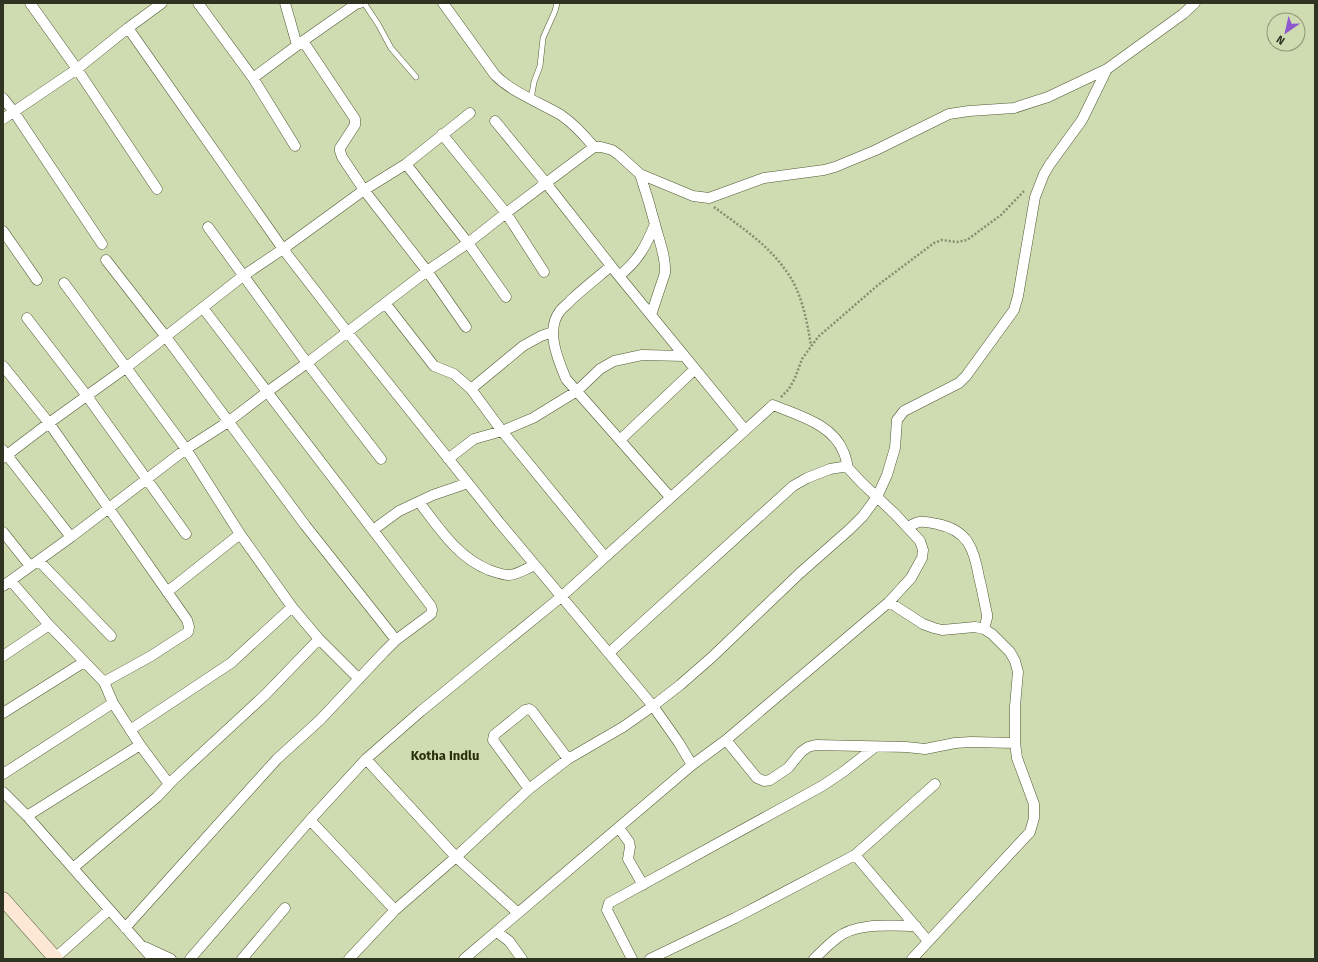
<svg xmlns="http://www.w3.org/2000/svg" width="1318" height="962" viewBox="0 0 1318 962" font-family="'Fira Sans',sans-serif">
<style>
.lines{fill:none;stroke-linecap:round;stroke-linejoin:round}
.lane-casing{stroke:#4f5933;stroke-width:6}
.street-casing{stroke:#4f5933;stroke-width:11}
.secondary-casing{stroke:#4f5933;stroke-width:15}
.path{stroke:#858e6f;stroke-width:2.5;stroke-dasharray:2 2;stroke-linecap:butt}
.lane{stroke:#fff;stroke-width:5}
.street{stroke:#fff;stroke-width:10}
.secondary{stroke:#fde8d6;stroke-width:14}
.labels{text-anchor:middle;stroke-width:3;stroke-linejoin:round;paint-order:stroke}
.neighbourhood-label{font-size:13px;font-weight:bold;fill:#27300a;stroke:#cfdbb0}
</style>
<rect width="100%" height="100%" fill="#cfdbb0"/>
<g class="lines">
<g class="lane-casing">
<path id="lane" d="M364 3 378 24 391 48 416 77
M531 99 534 82 540 66 543 38 555 11 557 3"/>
</g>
<g class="street-casing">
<path id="street" d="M30 3 77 69 157 189
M198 3 253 78 295 146
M285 3 297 45
M443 3 495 75C513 93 539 102 561 115 574 124 584 135 594 147
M128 28 162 3
M303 41 355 119V125L340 148V151L342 157 364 190 427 271 466 327
M253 78 303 41 356 4 360 3
M3 98 14 112 102 244
M3 119 77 69 128 28 283 249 348 333 499 522 653 706 679 743 692 765
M495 121 546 183 619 276 745 430
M442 134 506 213 544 272
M406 164 468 243 506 297
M640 174C646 192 651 209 656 228 660 243 666 258 665 273L651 315
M208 227 307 363 381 459
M3 231 37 280
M106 260 166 337 305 525 396 640
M611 266C598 277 584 288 571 300 568 304 563 307 560 311 545 330 558 360 566 379L670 497
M619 276C638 261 646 246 655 224
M64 283 186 449 240 534 292 607 319 639 359 679
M385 303 434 366 454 374 471 389 502 431 605 557
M27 318 87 396 186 534
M3 366 49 423 187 620 189 627 188 632 151 656 104 682
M471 389 523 346 541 336 553 332
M620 440 695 369
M3 450 71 537
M3 458 49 423 127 367 243 276 283 249 364 190 406 164 470 113
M448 459 474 439 502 431 533 418 577 391 600 369 614 361 642 355 684 356
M419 502C439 528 457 557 489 570 495 572 502 575 509 575 517 575 527 568 535 565
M908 527C920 520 923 521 937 524 968 530 974 549 979 577 982 589 984 601 987 614V618L984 629
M373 530 399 511 433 495 468 483
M3 532 30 566
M39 561 111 636
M11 581 49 625 104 682 113 703 140 745 169 784
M3 586 71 537 186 449 228 422 267 392 307 363 427 271 468 243 506 213 594 147H601L612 150 619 155 640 174 693 196 709 198 764 178 824 170 835 167 876 150 949 114 969 111 1014 108 1048 97 1107 69 1183 14 1195 3
M167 592 240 534
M889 602 923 624 934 628 942 630 975 627 984 629 992 634 1010 652 1015 661 1018 672 1015 706V743L1017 758 1034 804V818L1030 832 912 959
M3 656 49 625
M3 713 84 662
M130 730 231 663 292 607
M726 740 757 778 764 781 770 780 788 768 801 752 808 747 816 745 906 747 925 749 955 743 971 742 1015 743
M3 774 113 703
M529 789 493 740 494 735 525 710 529 709 532 711 568 759
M3 792 27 816 153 959
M27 816 140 745
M310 820 395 910
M619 828 629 842 630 847 628 859 643 885
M855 855 928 941
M73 868 157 797 174 779 265 695 319 639
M518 913 456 857 529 789 568 759 623 727 653 706 680 685 711 658 800 573 850 529 863 516 877 497 887 475 895 448 897 420 904 411 959 383 966 376 1014 310 1018 296 1035 197 1044 174 1050 164 1082 120 1107 69
M125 928 277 759 320 720 384 652 396 640 431 614 432 610 431 606 203 308
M497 932 509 941 522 959
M145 947 171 959
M54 959 109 910
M190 959 310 820 366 759 421 711 561 597 773 405C799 416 833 424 844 453 846 458 847 463 848 468
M242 959 285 908
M349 959 395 910 456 857 366 759
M464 959 692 765 726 740 889 602 911 578 922 558 923 550 920 541 895 514 862 483 848 468 842 467 830 469 807 478 793 486 609 653
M632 959 607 910 609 903 822 786 843 772 875 747
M650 959 735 918 855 855 935 784
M814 959C821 952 829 944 837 938 856 922 892 926 916 926"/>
</g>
<g class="secondary-casing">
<path id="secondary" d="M3 899 56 959"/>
</g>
<path class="path" d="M714 207C738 225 766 243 784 268 801 289 807 320 811 346
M781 397 789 389 795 378 802 359 818 337 878 285 934 243 942 240 957 242 967 240 1001 215 1025 190"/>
<use href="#lane" class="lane"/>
<use href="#street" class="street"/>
<use href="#secondary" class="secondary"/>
</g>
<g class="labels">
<g class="neighbourhood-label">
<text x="445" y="760">Kotha Indlu</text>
</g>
</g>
<rect width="1318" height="962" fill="none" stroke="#2e3322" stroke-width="8"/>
<g transform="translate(1286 32) rotate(214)"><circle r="19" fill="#cfdbb0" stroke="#8f9877"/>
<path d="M0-3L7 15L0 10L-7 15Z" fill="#8d58d0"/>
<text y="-6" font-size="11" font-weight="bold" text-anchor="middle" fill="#2e3322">N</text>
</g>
</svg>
